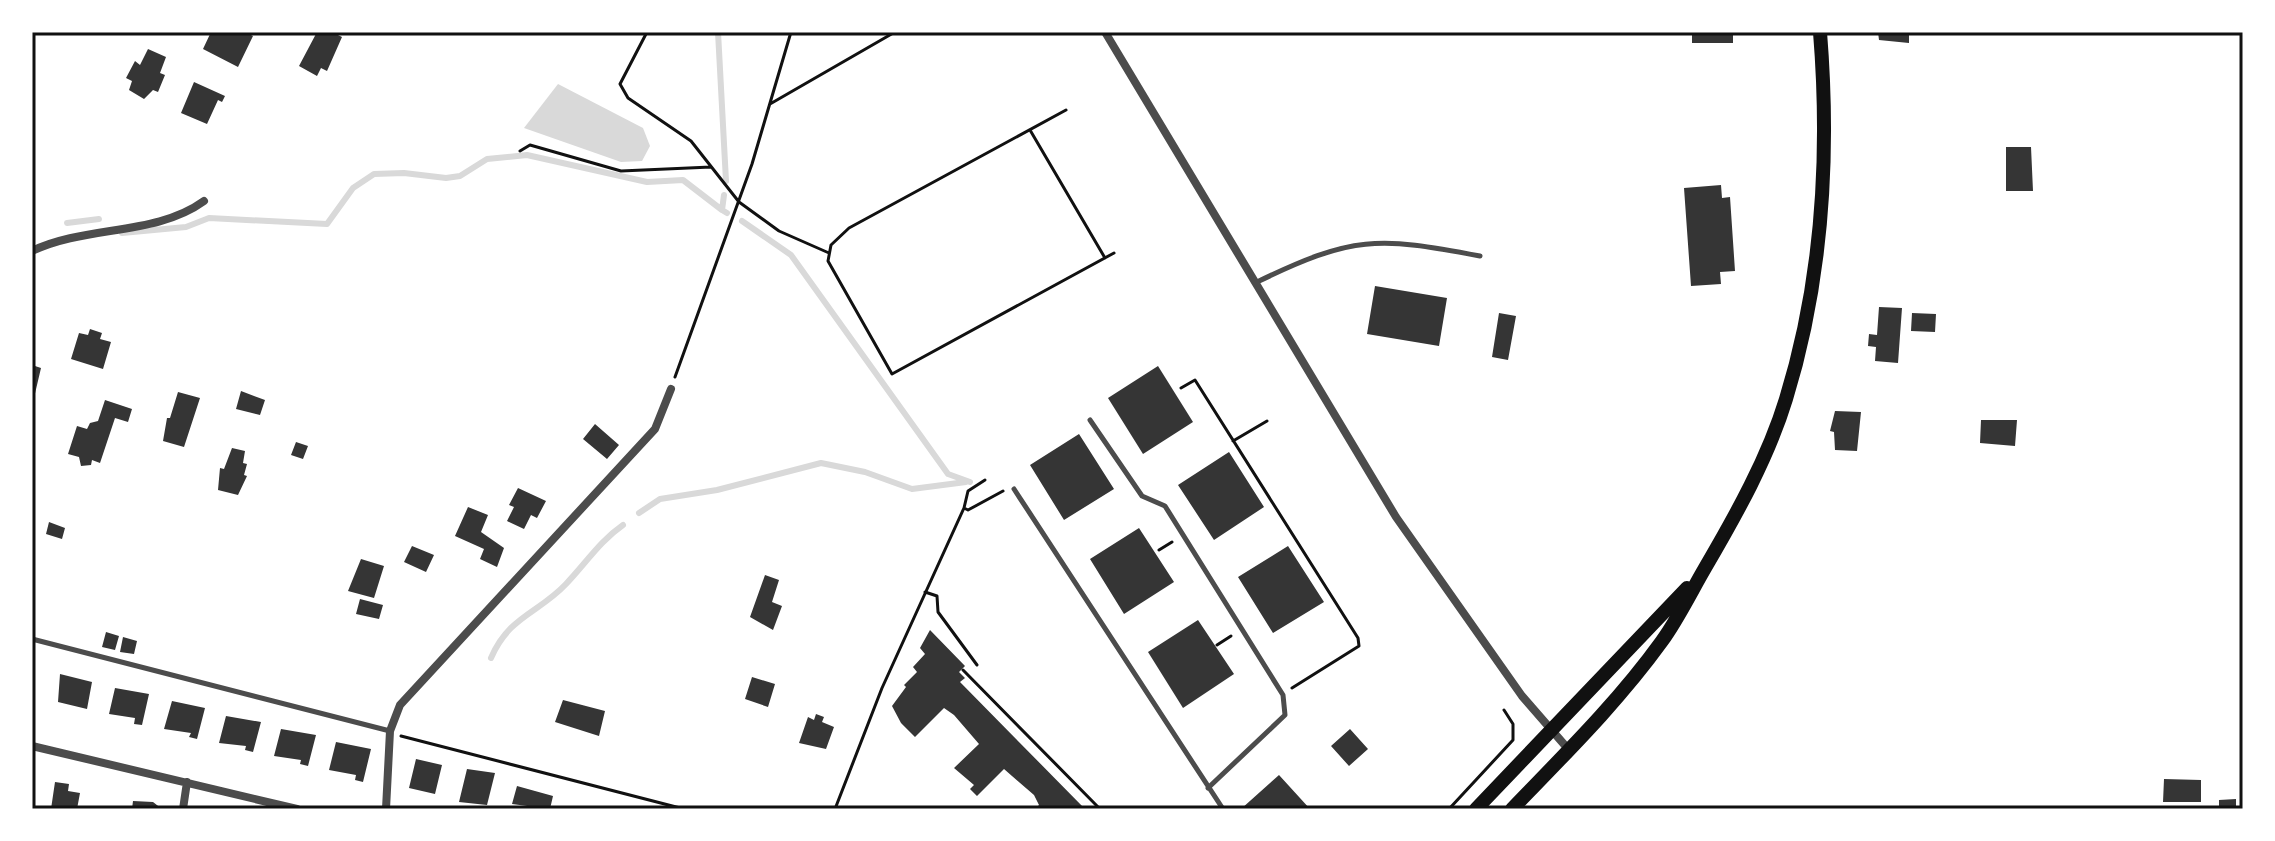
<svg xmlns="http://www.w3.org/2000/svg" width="2275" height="841" viewBox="0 0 2275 841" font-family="Signika,sans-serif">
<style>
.water{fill:#d9d9d9}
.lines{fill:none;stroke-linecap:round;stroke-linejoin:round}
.stream{stroke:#d9d9d9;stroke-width:6}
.building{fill:#353535}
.path{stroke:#111;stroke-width:3}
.service{stroke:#4c4c4c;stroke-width:5}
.minor{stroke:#4c4c4c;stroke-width:8}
.secondary{stroke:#111;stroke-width:14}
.neatline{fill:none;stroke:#111;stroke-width:3}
</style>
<rect width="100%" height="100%" fill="#fff"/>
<path class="water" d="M558 84 643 128 650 146 642 161 621 162 524 128Z"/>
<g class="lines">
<path class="stream" d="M718 32 726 181
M724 195 722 210 727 213
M742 221 791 255 948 474 970 482
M67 223 99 219
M122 233 186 227 209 218 327 224 353 188 374 174 404 173 446 178 460 176 487 159 527 155 647 182 683 180 722 210
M639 513 660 499 717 490 821 463 865 472 912 489 966 482
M491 658C509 616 539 613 566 584 586 563 600 541 623 525"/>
</g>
<path class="building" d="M211 32H245L253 36 238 67 203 49Z
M317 32H332L342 37 327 71 321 68 317 76 299 66Z
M1692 32H1733V43H1692Z
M1878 32H1909V43L1879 40Z
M148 49 166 57 160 73 165 75 158 92 153 90 144 99 129 90 132 81 126 78 135 61 140 65Z
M194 82 225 96 222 102 218 100 207 124 181 113Z
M2006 147H2031L2033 191H2006Z
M1721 185 1722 198 1730 197 1735 271 1720 272 1721 284 1691 286 1684 188Z
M1375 286 1447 298 1439 346 1367 334Z
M1879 307 1902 308 1898 363 1875 361 1876 347 1868 346 1869 334 1877 335Z
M1499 313 1516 316 1508 360 1492 357Z
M1912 313 1936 314 1935 332 1911 331Z
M90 329 102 333 100 339 111 342 103 369 71 359 79 333 88 335Z
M32 365 41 368 33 402H32Z
M1158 366 1193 422 1143 454 1108 398Z
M241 391 265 400 260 415 236 409Z
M178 392 200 398 184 447 163 441 167 418H170Z
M105 400 132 409 128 422 115 418 100 463 92 460 91 465 81 466 79 457 68 454 77 426 87 429 90 423 98 421Z
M1835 411 1861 412 1857 451 1835 450 1834 432 1830 431Z
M1981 420H2017L2015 446 1980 443Z
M595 424 619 445 607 459 583 439Z
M1079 434 1114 489 1064 520 1030 465Z
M296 442 308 446 303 459 291 455Z
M232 448 245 451 243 463 247 464 244 475 247 476 238 495 218 490 220 468 224 469Z
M1229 452 1264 507 1214 540 1178 485Z
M518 488 546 501 537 518 531 515 524 529 507 521 514 507 509 505Z
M468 507 488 515 481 532 504 548 497 567 480 559 484 549 455 536Z
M49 522 65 528 62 539 46 534Z
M1139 528 1174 582 1124 614 1090 559Z
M412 546 434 555 426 572 404 562Z
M1288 546 1324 602 1273 633 1238 577Z
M361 559 384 566 374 598 348 591Z
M765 575 779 580 772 602 782 606 773 630 750 617Z
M360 599 383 605 379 619 356 614Z
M1198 620 1234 674 1183 708 1148 652Z
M930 630 965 666 959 672 965 678 960 682 1085 809H1035L1039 805 1034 795 1004 769 977 796 970 789 974 785 954 768 979 744 954 715 944 708 915 737 901 723 892 706 906 687 904 685 917 672 913 667 925 654 920 648Z
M106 632 119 636 115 650 102 647Z
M123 637 137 641 134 654 120 652Z
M60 674 92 682 87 709 58 702Z
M752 677 775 684 768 707 745 699Z
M115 688 149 694 142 725 134 724 135 718 109 714Z
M563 700 605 711 599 736 555 722Z
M172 701 205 708 197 739 189 737 191 733 164 729Z
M816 714 824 717 822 722 834 727 826 749 799 743 808 717 814 720Z
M226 716 261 722 253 752 245 750 246 746 219 743Z
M281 729 316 735 308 766 300 764 301 760 274 756Z
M1350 729 1368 749 1349 766 1331 746Z
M336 742 371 749 363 782 355 780 356 775 329 770Z
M416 759 442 765 435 794 409 788Z
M467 769 495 773 487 805 459 802Z
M1279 775 1310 809H1241Z
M2164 779 2201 780V802H2163Z
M55 782 69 784 68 791 80 793 77 809H51Z
M517 786 553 796 550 809 512 804Z
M2236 799V809H2219V800Z
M133 801 153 802 162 809H132Z"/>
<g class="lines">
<path class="path" d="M647 32 620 84 628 98 691 141 739 202 779 231 829 253
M770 104 895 32
M1066 110 849 228 831 245 828 261 892 374 1114 253
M1030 130 1105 258
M520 151 530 145 621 171 711 167
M675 377 752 164 791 32
M1181 388 1195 380 1358 638 1359 646 1292 688
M1233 441 1267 421
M964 508 968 510 1003 491
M1159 550 1172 542
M925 592 937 596 938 612 977 665
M1217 645 1231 636
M963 670 1100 809
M401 736 684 809
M835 809 882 688 964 508 968 491 985 480
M1449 809 1513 740V724L1504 710"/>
<path class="service" d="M1257 282C1352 236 1377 236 1480 256
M1090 420 1142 496 1165 506 1283 695 1285 715 1208 788
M1014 489 1223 809
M32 639 390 731"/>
<path class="minor" d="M1105 32 1396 517 1522 696 1569 750
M32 251C86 225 156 236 204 201
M32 746 297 809
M183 809 187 782
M386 809 390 731 400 705 655 429 671 389"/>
<path class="secondary" d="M1476 809 1687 588
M1512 809C1564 755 1618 702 1662 641 1678 619 1691 592 1705 568 1736 515 1768 458 1786 399 1823 279 1830 156 1820 32"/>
</g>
<rect width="2275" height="841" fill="none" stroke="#ffffff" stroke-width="68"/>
<rect x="34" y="34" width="2207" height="773" class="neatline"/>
</svg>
